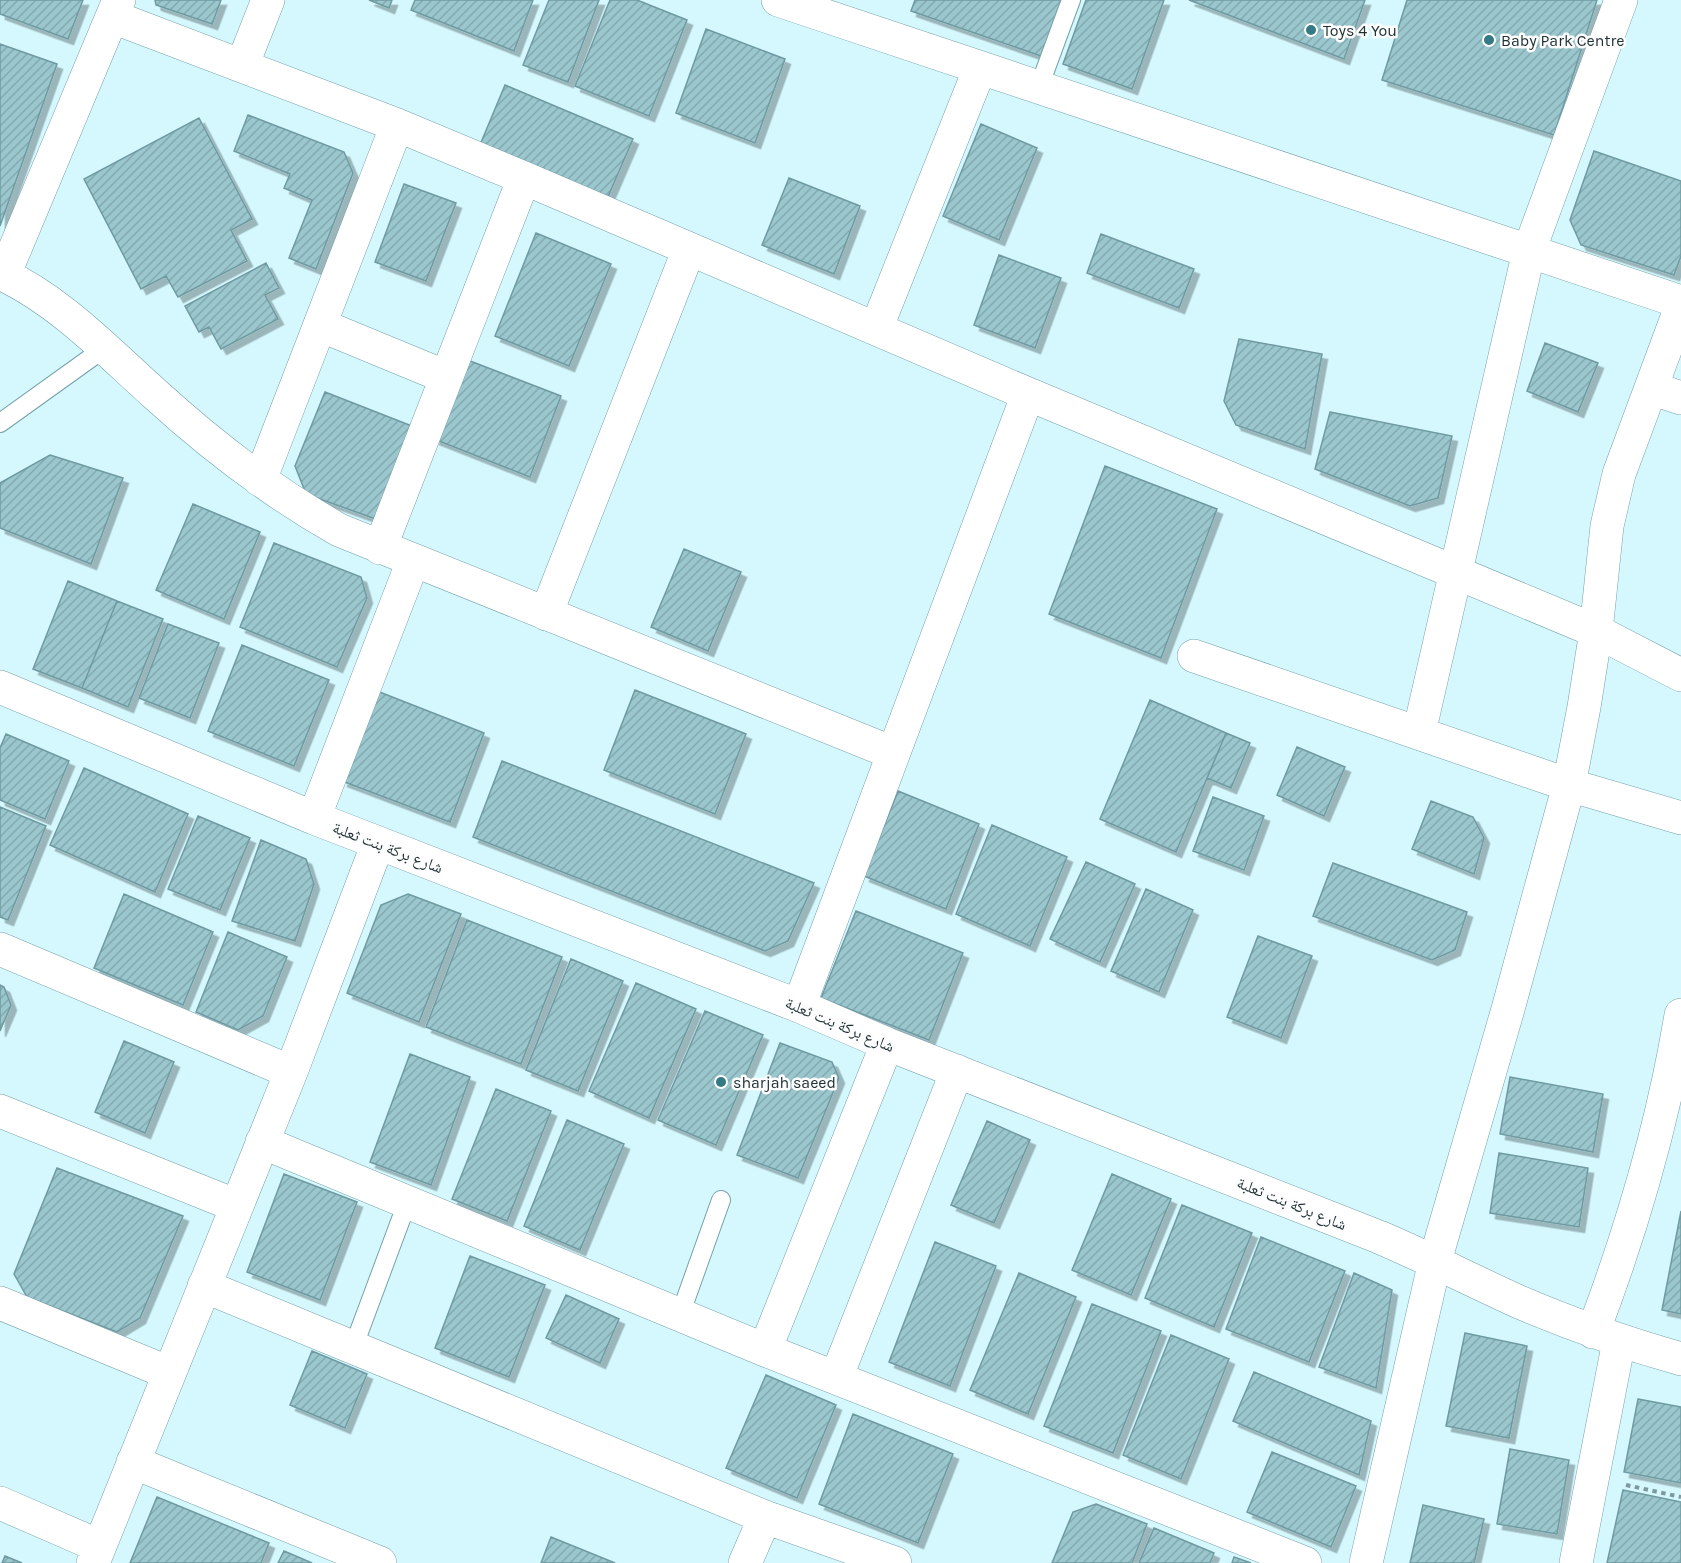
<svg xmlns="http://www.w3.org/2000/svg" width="1681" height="1563" viewBox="0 0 1681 1563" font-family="Karla,'Noto Naskh Arabic',sans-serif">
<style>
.building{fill:url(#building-hatch);stroke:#6f9aa1;stroke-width:1.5;filter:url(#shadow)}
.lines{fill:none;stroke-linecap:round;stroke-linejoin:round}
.service-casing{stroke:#76a1a8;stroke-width:20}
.minor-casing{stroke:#76a1a8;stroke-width:34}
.path{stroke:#7d999d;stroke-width:4;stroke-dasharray:4.5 4.5;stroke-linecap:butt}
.service{stroke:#fff;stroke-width:18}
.minor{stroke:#fff;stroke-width:33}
.poi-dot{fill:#337a84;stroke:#fdfdfd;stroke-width:2}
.labels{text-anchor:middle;stroke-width:5;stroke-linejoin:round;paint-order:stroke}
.poi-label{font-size:16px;fill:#1e3033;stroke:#fdfdfd;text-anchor:start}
.street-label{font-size:16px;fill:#1e3033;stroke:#fdfdfd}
</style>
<defs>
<pattern id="building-hatch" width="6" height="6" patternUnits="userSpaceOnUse" patternTransform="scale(1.5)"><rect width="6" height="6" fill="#9ac6cd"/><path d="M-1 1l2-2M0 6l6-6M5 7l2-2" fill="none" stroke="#84aab0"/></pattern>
<filter id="shadow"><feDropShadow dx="5.5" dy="5.5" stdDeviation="0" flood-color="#0004"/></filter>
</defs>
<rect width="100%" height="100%" fill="#d4f8fe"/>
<path class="building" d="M0 0H83L68 39 0 14Z
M155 0H221L212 24 156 5Z
M369 0H392L389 8Z
M415 0H533L514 51 411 10Z
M549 0H599L568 82 523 65Z
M610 0H637L687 20 649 116 575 86Z
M915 0H1064L1044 57 911 11Z
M1086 0H1164L1132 89 1063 64Z
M1189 0H1365L1344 59Z
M1407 0H1597L1554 135 1382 80Z
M706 29 785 59 755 143 676 113Z
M0 44 57 64 0 226Z
M505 85 633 139 604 206 477 152Z
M248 115 344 152 353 173 316 269 289 258 312 200 284 188 290 174 234 151Z
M199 118 252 219 231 230 247 261 178 297 166 276 141 289 84 179Z
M981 124 1037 148 999 240 943 216Z
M1594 151 1681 181V256L1674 275 1581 245 1570 220Z
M789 178 860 206 834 274 762 245Z
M404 184 456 203 426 281 375 262Z
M536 233 611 264 569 366 495 336Z
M1101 234 1194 269 1179 308 1087 273Z
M999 255 1061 278 1035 348 974 325Z
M266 263 279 288 265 295 278 319 221 349 209 327 199 332 185 306Z
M1239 339 1322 354 1305 449 1236 425 1224 401Z
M1545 343 1598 363 1578 412 1527 391Z
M465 359 561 396 530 477 434 439Z
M325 392 422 430 387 523 306 494 295 466Z
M1330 412 1452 436 1438 498 1410 506 1315 469Z
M50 455 123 478 91 564 0 528V483Z
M1105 466 1217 509 1161 658 1049 614Z
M193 504 260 532 224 619 156 590Z
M274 543 361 577 367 598 337 667 240 627Z
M684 549 741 572 708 651 651 627Z
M68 581 117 601 82 688 33 669Z
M117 601 163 619 128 707 82 688Z
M168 624 219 643 190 718 139 698Z
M242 645 329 680 294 766 208 731Z
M635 690 746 734 715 814 604 770Z
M377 691 484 733 450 822 342 781Z
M1150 700 1226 733 1176 852 1100 819Z
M1226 733 1250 743 1231 788 1207 778Z
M6 734 69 761 45 819 0 800V748Z
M1297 747 1345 767 1324 816 1277 795Z
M502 761 814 883 788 941 765 951 473 837Z
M84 768 188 814 155 892 50 845Z
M898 791 979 824 946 909 864 876Z
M1213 797 1264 816 1244 870 1193 851Z
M1431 801 1473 817 1484 838 1474 874 1412 849Z
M0 807 46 826 8 920 0 917Z
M198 816 250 838 220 910 168 889Z
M992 825 1067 857 1030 946 956 914Z
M261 840 306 859 314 884 295 941 232 921Z
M1086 862 1135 884 1100 962 1050 939Z
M1333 863 1467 912 1455 950 1432 960 1313 916Z
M1146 889 1193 910 1159 992 1111 971Z
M124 894 213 932 183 1005 94 968Z
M408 894 461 914 419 1022 347 993 381 905Z
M856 911 963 953 929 1040 821 998Z
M467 920 562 957 521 1064 426 1027Z
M228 932 287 957 263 1016 238 1030 196 1012Z
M1258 936 1312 956 1281 1038 1227 1017Z
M571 959 623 981 578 1091 526 1070Z
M636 983 696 1009 649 1118 589 1091Z
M0 985 4 987 11 1005 0 1031Z
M705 1011 763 1035 716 1145 658 1120Z
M124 1041 174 1062 145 1133 95 1112Z
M780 1043 832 1062 839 1078 798 1178 737 1155Z
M410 1054 470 1077 431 1185 370 1162Z
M1510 1077 1603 1094 1593 1152 1500 1134Z
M496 1089 551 1111 507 1221 452 1199Z
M567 1120 624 1144 580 1250 524 1226Z
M987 1121 1030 1140 994 1223 951 1205Z
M1499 1153 1588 1168 1579 1227 1490 1213Z
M57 1168 183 1216 140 1318 117 1332 27 1297 14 1274Z
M284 1174 357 1202 320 1300 247 1272Z
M1112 1174 1171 1199 1131 1295 1072 1270Z
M1182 1205 1252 1233 1214 1327 1145 1298Z
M1681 1211V1314L1662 1310Z
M1261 1237 1345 1271 1309 1362 1226 1329Z
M935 1242 996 1266 950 1386 889 1362Z
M470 1256 545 1285 509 1377 435 1348Z
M1019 1273 1076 1297 1028 1414 970 1390Z
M1354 1273 1392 1290 1376 1388 1319 1367Z
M566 1295 619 1319 600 1363 546 1338Z
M1092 1304 1161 1331 1113 1453 1044 1426Z
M1465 1333 1527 1346 1509 1438 1446 1426Z
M1171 1335 1229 1359 1181 1479 1123 1455Z
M312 1351 367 1374 345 1428 290 1405Z
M1254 1372 1371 1421 1359 1475 1233 1421Z
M766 1375 836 1405 797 1498 726 1468Z
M1638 1399 1681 1407V1483L1624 1472Z
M853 1414 953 1454 918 1543 819 1504Z
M1510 1449 1569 1460 1557 1534 1497 1524Z
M1272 1452 1356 1486 1331 1547 1247 1512Z
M1623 1490 1681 1502V1563H1607Z
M157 1497 269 1543 261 1563H130Z
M1096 1504 1147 1524 1132 1563H1052L1073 1512Z
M1423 1505 1484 1519 1474 1563H1410Z
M1154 1528 1214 1553 1210 1563H1139Z
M551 1537 615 1563H541Z
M284 1551 312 1563H278Z
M5 1556 22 1563H2Z
M1234 1557 1251 1563H1232Z"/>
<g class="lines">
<g class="service-casing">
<path id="service" d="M1039 87 1071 0
M0 423 106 347
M680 1315 721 1200
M353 1348 407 1203"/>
</g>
<g class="minor-casing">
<path id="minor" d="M778 0 1681 302
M113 17 397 125 524 178 1028 394 1596 631 1681 675
M242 66 268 0
M0 273C60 301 106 350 155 394 211 445 272 492 339 530L893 753
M4 275 119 0
M320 325 446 377
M876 329 980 68
M1651 388 1681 398
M260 480 397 125
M380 548 524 178
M546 614 689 249
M1194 656 1569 785 1681 818
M0 687 314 818 799 1006 887 1044 1379 1237C1426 1257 1471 1280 1517 1301 1570 1324 1625 1343 1681 1359
M1419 733 1529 251 1621 0
M314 818 413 561
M0 949 291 1072
M799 1006 1028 394
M0 1111 237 1206
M262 1142 765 1350 1305 1563
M204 1286 765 1517 895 1563
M0 1303 169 1373
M1593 1332C1632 1229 1663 1124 1681 1015
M765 1350 887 1044
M836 1378 957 1071
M133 1462 380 1563
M0 1503 99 1546
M93 1563 291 1072 378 843
M745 1563 765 1517
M1366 1563 1435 1261 1508 1009 1569 785 1584 707 1596 631 1607 526 1619 474 1681 307
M1576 1563 1619 1341"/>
</g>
<path class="path" d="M1626 1485 1681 1497"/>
<use href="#service" class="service"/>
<use href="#minor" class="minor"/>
</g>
<g class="poi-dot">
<circle cx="1311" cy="30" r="6"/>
<circle cx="1489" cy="40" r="6"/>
<circle cx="721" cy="1082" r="6"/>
</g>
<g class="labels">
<g class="poi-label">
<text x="1323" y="36">Toys 4 You</text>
<text x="1501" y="46">Baby Park Centre</text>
<text x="733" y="1088">sharjah saeed</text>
</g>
<g class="street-label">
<text transform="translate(388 847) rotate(21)" y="6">شارع بركة بنت ثعلبة</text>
<text transform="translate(840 1024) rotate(23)" y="6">شارع بركة بنت ثعلبة</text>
<text transform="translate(1292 1203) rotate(22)" y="6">شارع بركة بنت ثعلبة</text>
</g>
</g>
</svg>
